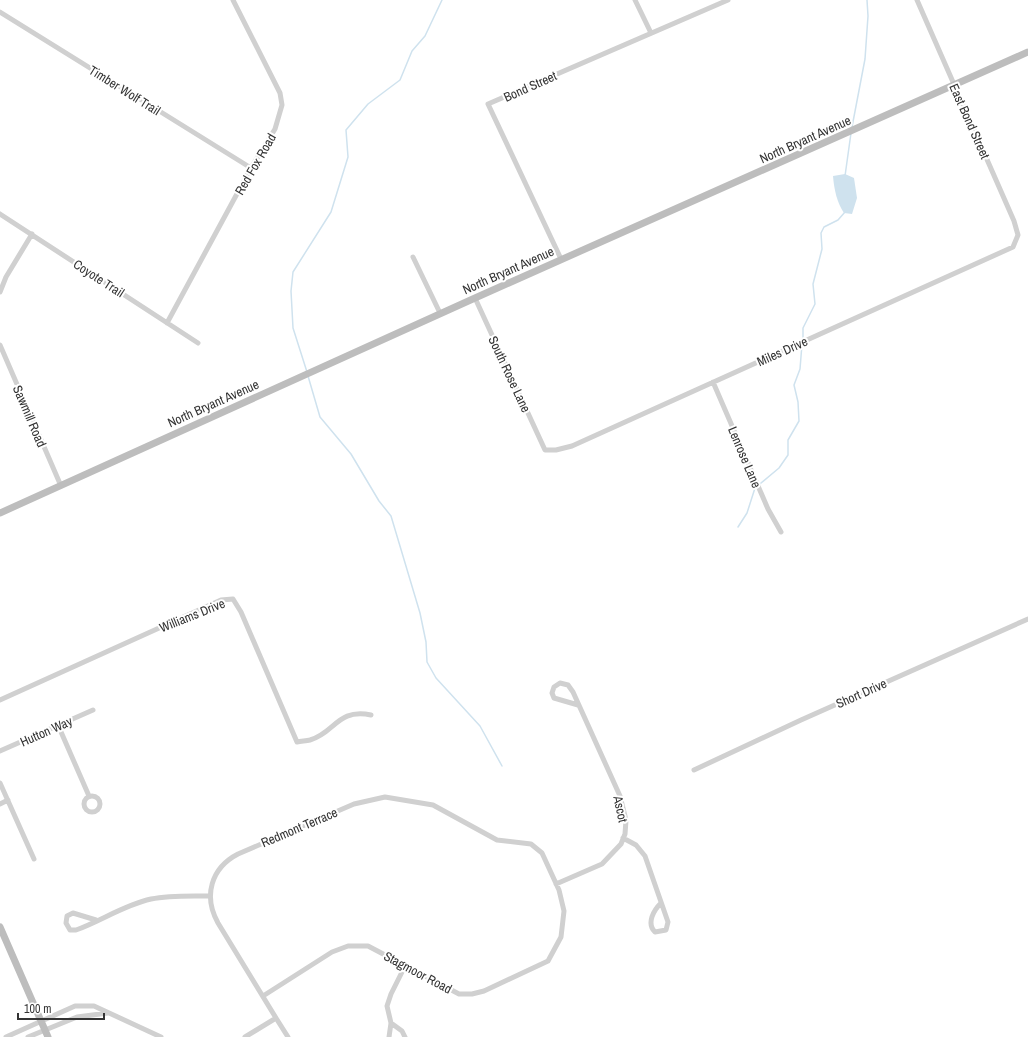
<svg xmlns="http://www.w3.org/2000/svg" width="1028" height="1037" viewBox="0 0 1028 1037" font-family="'Archivo Narrow',sans-serif">
<style>
.water{fill:#cfe2ee}
.lines{fill:none;stroke-linecap:round;stroke-linejoin:round}
.stream{stroke:#cfe2ee;stroke-width:1.5}
.street{stroke:#d0d0d0;stroke-width:5}
.secondary{stroke:#bdbdbd;stroke-width:7}
.labels{text-anchor:middle;stroke-width:4;stroke-linejoin:round;paint-order:stroke}
.street-label{font-size:13px;fill:#333;stroke:#fff}
</style>
<rect width="100%" height="100%" fill="#fff"/>
<path class="water" d="M845 174 854 178 857 198 852 214 844 213C837 203 834 189 833 176Z"/>
<g class="lines">
<path class="stream" d="M852 127 865 59 868 16 867 0
M845 176 851 133
M803 340V328L815 304 813 284 822 249 821 233 824 227 838 220 845 212
M307 372 293 328 291 291 293 272 331 212 348 157 346 130 368 104 400 80 412 51 425 36 442 0
M308 376 320 417 351 454 379 501 391 516 420 613 426 642 427 662 436 678 480 726 502 766
M738 527 747 513 755 488 779 468 788 455V440L799 421 798 402 794 385 800 369 802 344"/>
<path class="street" d="M635 0 651 33
M0 12 251 168
M0 214 198 343
M413 257 440 313
M561 259 488 104 728 0
M0 292 6 277 32 234
M475 298 545 450H556L572 446 1013 247 1018 235 1014 221 917 0
M167 323 251 168 275 129 282 105 280 93 233 0
M0 345 61 486
M713 382 768 509 781 532
M0 700 221 600 233 599 241 612 297 742C301 741 306 741 310 740 335 733 337 708 371 715
M58 725 89 796
M0 751 93 710
M694 770 801 720 1028 619
M0 783 34 859
M84 804a8 8 0 1 1 16 0a8 8 0 1 1-16 0Z
M0 804 8 800
M623 838 636 845 645 856 668 922 666 930 655 932C646 923 654 910 661 903
M556 884 602 864 621 844 625 834 626 820 620 796 573 692 568 685 560 683 554 687 552 693 554 698 578 705
M96 920 73 913 67 916 66 923 70 930H76C101 921 124 905 151 899 170 895 190 896 210 896
M276 1018 288 1037
M391 1023 402 1031 405 1037
M6 1037 75 1006H94L161 1037
M28 1037 77 1017 108 1013
M245 1037 276 1018 218 923C203 896 211 868 238 854L354 804 385 797 433 805 497 840 531 844 542 853 559 890 564 911 561 937 548 961 484 991 472 994H459L368 946H348L332 952 263 996
M389 1037 391 1023 387 1006 391 994 405 966"/>
<path class="secondary" d="M0 513 475 298 1028 52
M0 927 48 1037"/>
</g>
<g class="labels">
<g class="street-label">
<text transform="translate(530 86) rotate(-24)" y="5">Bond Street</text>
<text transform="translate(125 90) rotate(32)" y="5">Timber Wolf Trail</text>
<text transform="translate(970 121) rotate(66)" y="5">East Bond Street</text>
<text transform="translate(805 139) rotate(-24)" y="5">North Bryant Avenue</text>
<text transform="translate(255 164) rotate(-60)" y="5">Red Fox Road</text>
<text transform="translate(508 270) rotate(-24)" y="5">North Bryant Avenue</text>
<text transform="translate(99 278) rotate(33)" y="5">Coyote Trail</text>
<text transform="translate(782 351) rotate(-24)" y="5">Miles Drive</text>
<text transform="translate(510 374) rotate(65)" y="5">South Rose Lane</text>
<text transform="translate(213 403) rotate(-24)" y="5">North Bryant Avenue</text>
<text transform="translate(30 416) rotate(67)" y="5">Sawmill Road</text>
<text transform="translate(745 457) rotate(67)" y="5">Lenrose Lane</text>
<text transform="translate(192 615) rotate(-22)" y="5">Williams Drive</text>
<text transform="translate(861 693) rotate(-24)" y="5">Short Drive</text>
<text transform="translate(46 731) rotate(-24)" y="5">Hutton Way</text>
<text transform="translate(621 809) rotate(78)" y="5">Ascot</text>
<text transform="translate(299 827) rotate(-23)" y="5">Redmont Terrace</text>
<text transform="translate(418 972) rotate(28)" y="5">Stagmoor Road</text>
</g>
</g>
<path d="M18 1013v6h86v-6" fill="none" stroke="#333333" stroke-width="2"/>
<text x="24" y="1013" font-size="12" fill="#333333" stroke="#ffffff" stroke-width="3" paint-order="stroke">100 m</text>
</svg>
